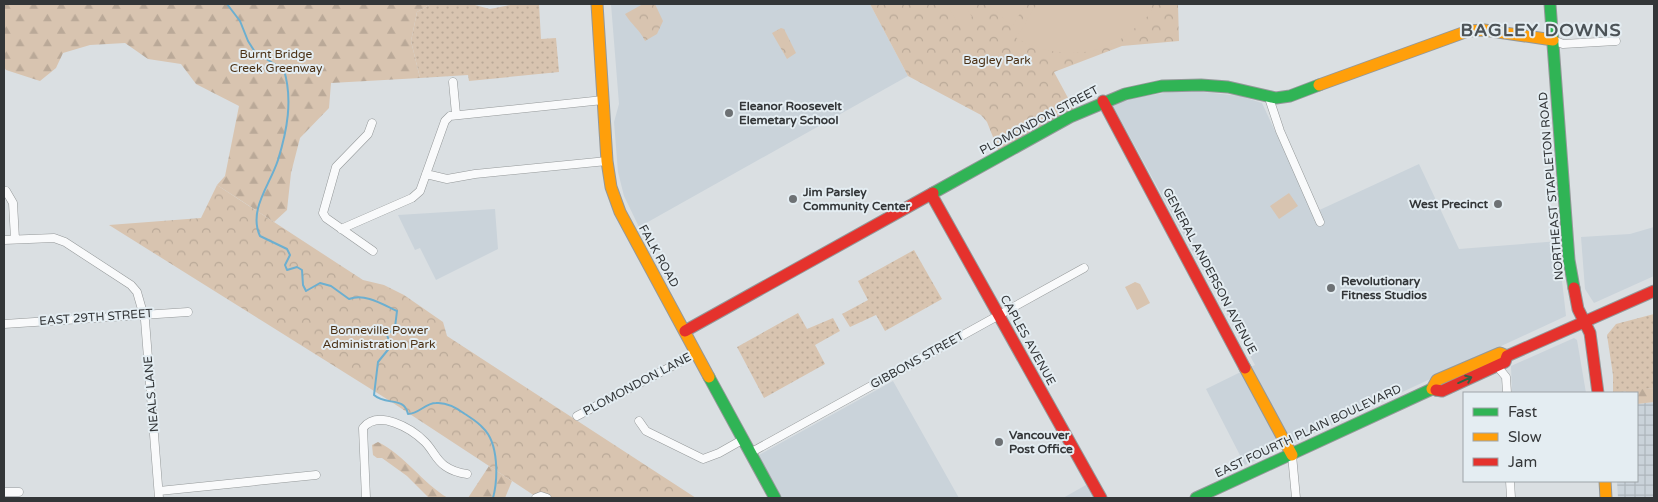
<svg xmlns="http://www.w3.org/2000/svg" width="1658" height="502" viewBox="0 0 1658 502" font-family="'Varela Round',sans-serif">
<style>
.built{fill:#cad3da}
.industrial{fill:url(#industrial-grid)}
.grass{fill:url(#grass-dots)}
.forest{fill:url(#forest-firs)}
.park{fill:url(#park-crowns)}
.garden{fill:#d8c4b0}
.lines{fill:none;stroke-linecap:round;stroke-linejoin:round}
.stream{stroke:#6cafd0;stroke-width:2}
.street-casing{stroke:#949899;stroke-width:9}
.fast-casing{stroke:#949899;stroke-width:13}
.slow-casing{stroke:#949899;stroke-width:13}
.jam-casing{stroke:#949899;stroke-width:13}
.street{stroke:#f9fafb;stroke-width:8}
.fast{stroke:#30b455;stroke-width:11}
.slow{stroke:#ff9f0a;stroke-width:11}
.jam{stroke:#e5322d;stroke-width:11}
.oneway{stroke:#326242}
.poi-dot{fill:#6d7174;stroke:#e4edf2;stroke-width:2}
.labels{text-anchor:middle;stroke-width:4;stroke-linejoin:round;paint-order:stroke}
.park-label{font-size:12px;fill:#4b3115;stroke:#e4edf2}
.poi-label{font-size:12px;font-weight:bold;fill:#333638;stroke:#e4edf2;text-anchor:start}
.street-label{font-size:12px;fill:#333638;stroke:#e4edf2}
.district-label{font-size:18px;font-weight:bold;letter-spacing:1px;fill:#4c5357;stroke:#e4edf2}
</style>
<defs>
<pattern id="industrial-grid" width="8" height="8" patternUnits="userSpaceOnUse" patternTransform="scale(1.25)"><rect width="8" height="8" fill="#cad3da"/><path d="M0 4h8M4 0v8" fill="none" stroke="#aeb6bc"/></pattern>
<pattern id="grass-dots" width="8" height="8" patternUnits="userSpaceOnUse" patternTransform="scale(1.25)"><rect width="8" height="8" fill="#d8c4b0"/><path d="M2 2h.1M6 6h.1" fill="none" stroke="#baa998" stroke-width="1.8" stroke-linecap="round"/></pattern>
<pattern id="forest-firs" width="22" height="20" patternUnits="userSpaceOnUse" patternTransform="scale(1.25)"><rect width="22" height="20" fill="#d8c4b0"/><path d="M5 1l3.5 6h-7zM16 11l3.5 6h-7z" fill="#baa998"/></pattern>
<pattern id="park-crowns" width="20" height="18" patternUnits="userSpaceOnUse" patternTransform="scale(1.25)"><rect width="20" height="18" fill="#d8c4b0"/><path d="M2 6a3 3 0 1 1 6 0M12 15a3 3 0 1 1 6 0" fill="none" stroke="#baa998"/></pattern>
</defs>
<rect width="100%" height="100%" fill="#dadfe2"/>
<path class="built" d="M611 4H870L908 76 639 227 624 196 618 172 614 122 619 104Z
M1185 90 1240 96 1262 103 1313 213 1419 164 1459 249 1560 241 1561 272 1566 316 1245 465 1206 389 1255 365 1113 106 1130 98Z
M495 209 498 249 436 280 420 248 415 250 398 215Z
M1654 227V276L1594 303 1585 289 1581 237 1630 234Z
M1574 338 1577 340 1586 393H1512L1511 366Z
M893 381 959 498H780L757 456Z
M1086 485 1094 498H1063Z"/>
<path class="industrial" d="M1654 402V498H1618L1617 481H1637V404Z"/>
<path class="grass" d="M431 4H471L490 9 515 4H539L541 39 556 38 559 72 469 81 468 75 420 78 411 41 417 12Z
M914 250 942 299 885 331 876 315 850 327 842 314 868 300 858 281Z
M798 313 807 329 833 318 840 331 815 345 825 364 764 398 737 347Z
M1654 314V388L1613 393V375L1607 335 1616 324Z"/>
<path class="forest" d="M4 4H431L417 12 411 41 420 78 331 83 329 108 300 138 291 173 287 210 274 222 217 185 225 176 239 106 196 84 181 64 148 59 125 43 90 45 63 53 56 68 40 81 6 70 4 67Z
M1654 388V402L1637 404V393H1624L1627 390Z
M378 442C406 456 421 482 448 498H429L407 476 382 458H377L373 455 372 445Z
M489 466 512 481 505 498H468Z"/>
<path class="park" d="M643 4H655L663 21 657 34 645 41C640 30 631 24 625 14Z
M870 4H1178L1179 41 1122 46 1054 72 1074 109 999 152 987 122 981 115 908 76Z
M781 28 784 29 796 53 787 59 772 33Z
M217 185 363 280 384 285 404 295 443 322 447 336 696 498H538L390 401 109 225 201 218Z"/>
<path class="garden" d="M947 4H964L972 17 958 24Z
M988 4H1026L1012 26Z
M1037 4H1142L1153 11C1143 20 1134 30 1124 37 1091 59 1049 57 1016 38Z
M1289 193 1298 206 1279 219 1270 206Z
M1135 282 1140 284 1150 303 1137 310 1125 287Z"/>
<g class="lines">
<path class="stream" d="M227 4 240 21 248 41 255 52 284 70C293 100 287 131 278 160 270 185 248 210 260 236L287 249 290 255 285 265 287 270 297 267 302 270 303 285 306 291 320 283 331 286 349 299C365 293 382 304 397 311L395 327 387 335 391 346 378 362 374 395C386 406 404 396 408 414 419 414 425 403 436 403 446 402 457 408 465 414 471 418 478 422 483 428 499 443 498 479 493 498"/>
<g class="street-casing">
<path id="street" d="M1553 40 1563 44 1616 41
M453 82 456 114
M1269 98 1280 131 1320 222
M372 123 368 134 336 167 323 213 326 218 373 251
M426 174 447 179 475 174 607 161
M6 191 13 203 15 239
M341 229 412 198 420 191 445 121 450 116 603 100
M4 240 54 238 65 242 131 285 137 292 145 320 159 498
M4 324 188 312
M1497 366 1506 377 1507 393
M577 416 697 353
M639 421 646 431 703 459 719 453 742 440
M750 453 1084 268
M1292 455 1296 498
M1510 481 1511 498
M159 491 316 475
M4 492H19
M366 498 363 428C378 409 411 428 425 442 433 450 436 460 445 466 452 471 459 473 467 474
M536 498 541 496 547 498"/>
</g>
<g class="fast-casing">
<path id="fast" d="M1550 4 1569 260 1574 288
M933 193 1070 117 1125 94 1162 86 1201 85 1228 87 1276 98 1290 96 1319 85
M709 377 775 498
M1196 498 1432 389 1436 390"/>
</g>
<g class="slow-casing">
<path id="slow" d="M597 4 607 161 611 187 620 212 709 377
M1319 85 1468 31 1484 30 1553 40
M1245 368 1292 455
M1432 389 1437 380 1500 353 1507 356
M1605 481 1606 498"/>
</g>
<g class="jam-casing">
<path id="jam" d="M1103 101 1245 368
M931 194 1101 498
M1574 288 1578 309 1590 333 1598 393
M685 331 933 193
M1436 390 1442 391 1505 362 1507 356 1654 291"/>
</g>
<use href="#street" class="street"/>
<use href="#fast" class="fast"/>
<use href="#slow" class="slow"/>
<use href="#jam" class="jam"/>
</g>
<defs><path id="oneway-shaft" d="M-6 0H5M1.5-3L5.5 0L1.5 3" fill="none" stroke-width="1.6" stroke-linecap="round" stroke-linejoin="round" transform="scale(1.25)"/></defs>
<use class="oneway" href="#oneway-shaft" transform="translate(1465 380) rotate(-24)"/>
<g class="poi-dot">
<circle cx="729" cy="113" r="5"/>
<circle cx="793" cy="199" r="5"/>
<circle cx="1498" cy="204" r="5"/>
<circle cx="1331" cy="288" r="5"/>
<circle cx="999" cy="442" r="5"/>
</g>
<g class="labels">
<g class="park-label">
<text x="276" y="58">Burnt Bridge<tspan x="276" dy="14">Creek Greenway</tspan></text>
<text x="997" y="64">Bagley Park</text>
<text x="379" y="334">Bonneville Power<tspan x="379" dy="14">Administration Park</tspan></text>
</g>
<g class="poi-label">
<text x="739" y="110">Eleanor Roosevelt<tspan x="739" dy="14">Elemetary School</tspan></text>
<text x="803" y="196">Jim Parsley<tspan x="803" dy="14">Community Center</tspan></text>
<text x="1488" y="208" text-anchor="end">West Precinct</text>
<text x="1341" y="285">Revolutionary<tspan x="1341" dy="14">Fitness Studios</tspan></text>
<text x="1009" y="439">Vancouver<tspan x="1009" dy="14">Post Office</tspan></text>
</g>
<g class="street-label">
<text transform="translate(1039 120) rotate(-28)" y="4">PLOMONDON STREET</text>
<text transform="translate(1551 186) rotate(-95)" y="4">NORTHEAST STAPLETON ROAD</text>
<text transform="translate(659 256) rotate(61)" y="4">FALK ROAD</text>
<text transform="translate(1210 271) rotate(62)" y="4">GENERAL ANDERSON AVENUE</text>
<text transform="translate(96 317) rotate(-4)" y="4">EAST 29TH STREET</text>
<text transform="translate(1028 340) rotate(61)" y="4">CAPLES AVENUE</text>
<text transform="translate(917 360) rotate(-29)" y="4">GIBBONS STREET</text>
<text transform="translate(637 384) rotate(-28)" y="4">PLOMONDON LANE</text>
<text transform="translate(151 394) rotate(-95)" y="4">NEALS LANE</text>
<text transform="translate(1308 431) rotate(-25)" y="4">EAST FOURTH PLAIN BOULEVARD</text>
</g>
<g class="district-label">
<text x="1541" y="36">BAGLEY DOWNS</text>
</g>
</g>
<rect width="1658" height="502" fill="none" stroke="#333638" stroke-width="10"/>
<rect x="1463" y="392" width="175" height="90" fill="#e4edf2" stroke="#9da4a8"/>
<rect x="1473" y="408" width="25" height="8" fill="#30b455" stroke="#9da4a8"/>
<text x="1508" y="417" font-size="15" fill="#333638">Fast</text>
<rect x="1473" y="433" width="25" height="8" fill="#ff9f0a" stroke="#9da4a8"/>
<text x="1508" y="442" font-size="15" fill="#333638">Slow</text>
<rect x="1473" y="458" width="25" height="8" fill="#e5322d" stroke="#9da4a8"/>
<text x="1508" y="467" font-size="15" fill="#333638">Jam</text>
</svg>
